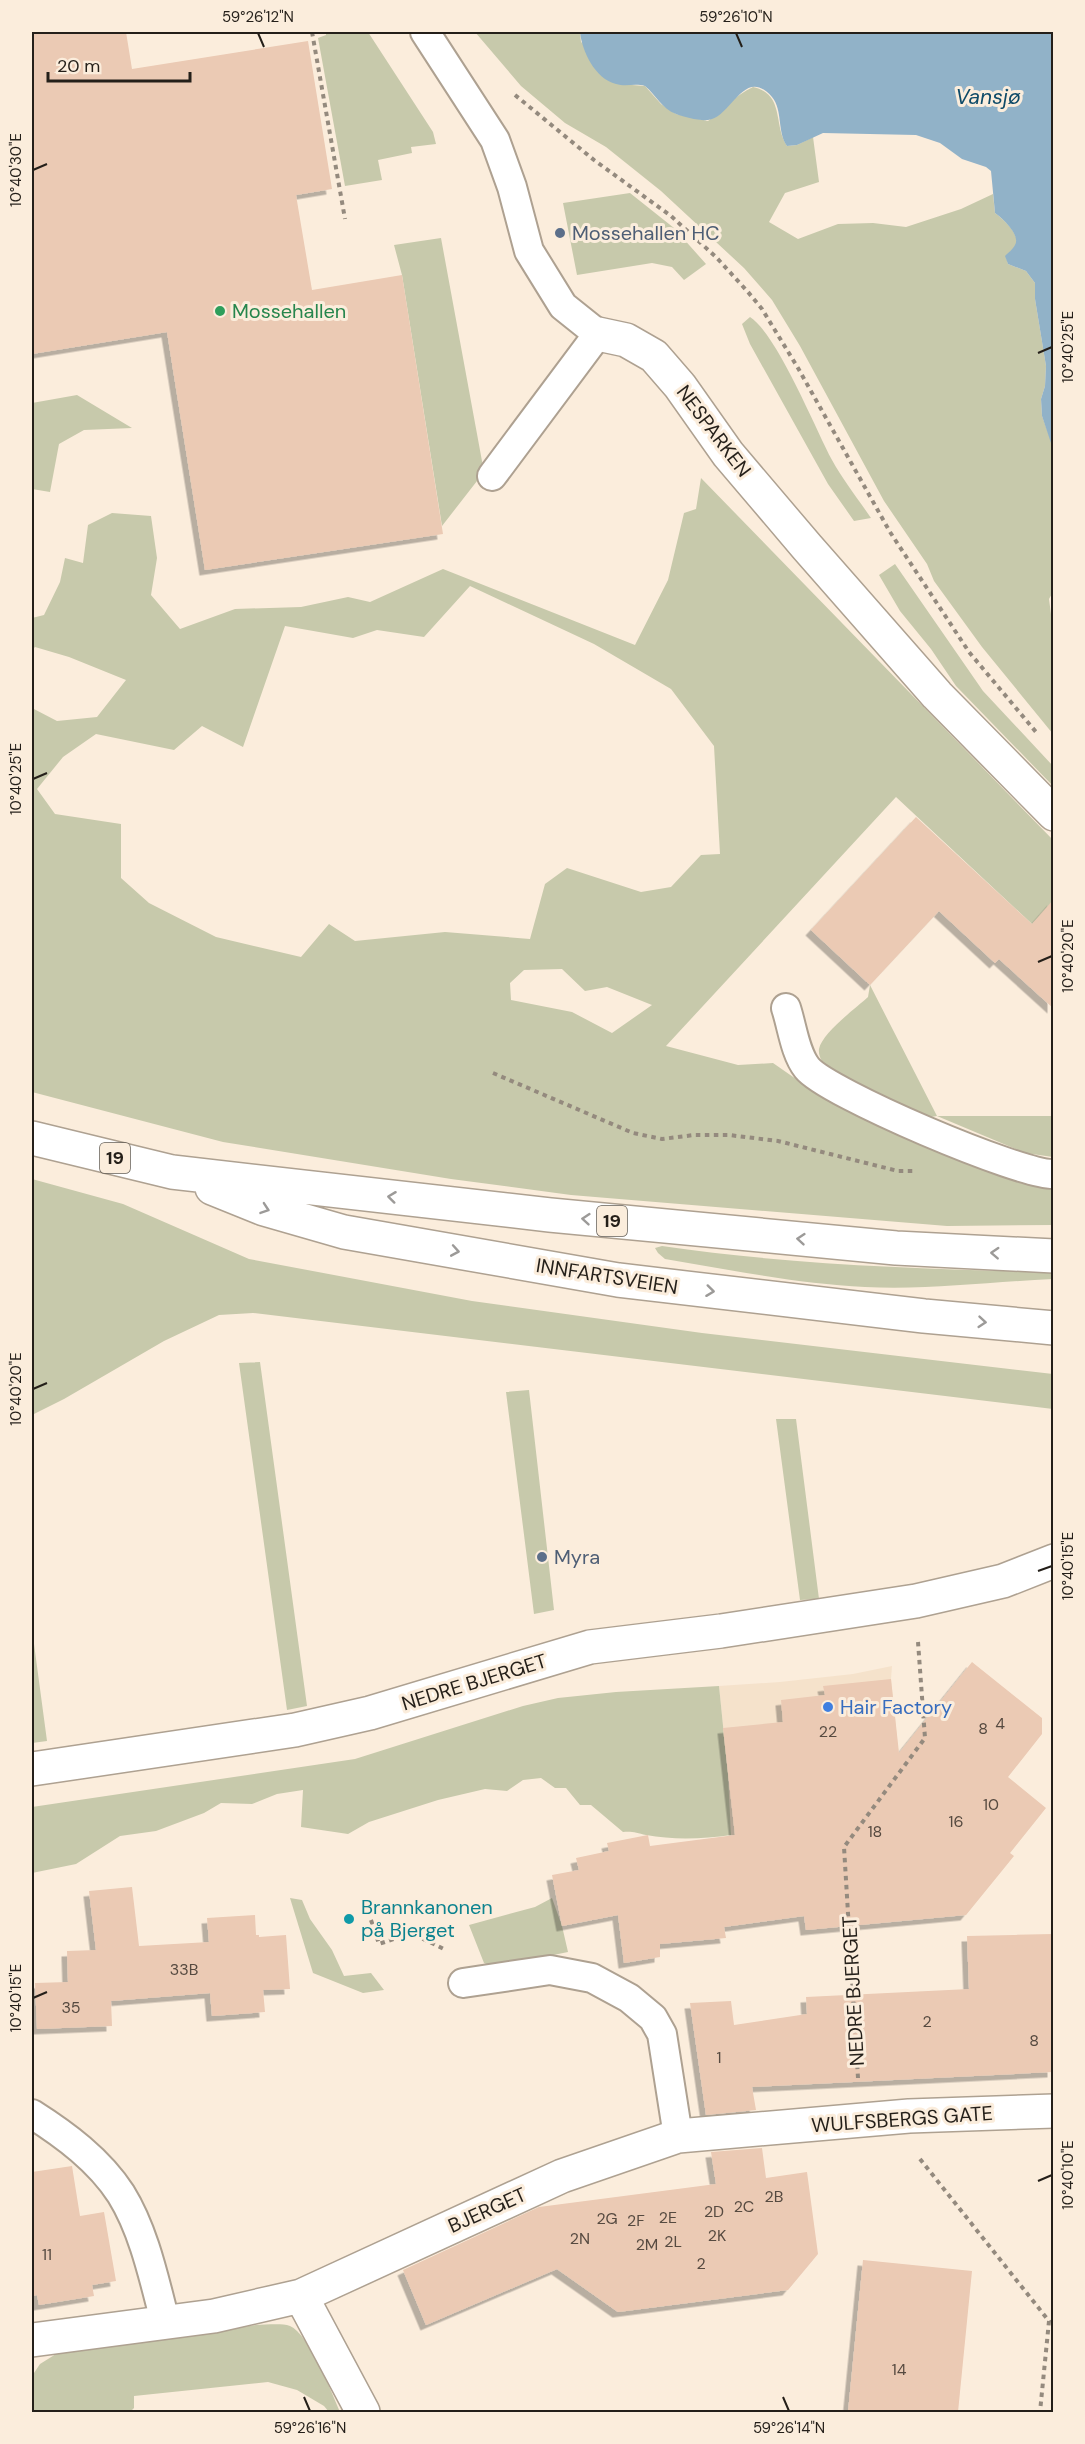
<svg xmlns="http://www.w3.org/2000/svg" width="1085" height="2444" viewBox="0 0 1085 2444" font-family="'DM Sans',sans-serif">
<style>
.built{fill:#f5e2cb}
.green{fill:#c7c9ab;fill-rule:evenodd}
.water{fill:#91b2c8}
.building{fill:#ebcab4;filter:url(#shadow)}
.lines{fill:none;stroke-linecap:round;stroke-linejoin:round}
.service-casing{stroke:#aea191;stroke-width:32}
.minor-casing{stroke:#aea191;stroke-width:36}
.trunk-casing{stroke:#aea191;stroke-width:36}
.path{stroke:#948a7e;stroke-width:4;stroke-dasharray:4.5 4.5;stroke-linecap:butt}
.service{stroke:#fff;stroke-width:28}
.minor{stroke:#fff;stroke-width:33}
.trunk{stroke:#fff;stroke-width:33}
.oneway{stroke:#9c9a98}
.ticks{fill:none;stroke:#241f19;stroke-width:2}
.service-dot{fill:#5c6f8a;stroke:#fbeddc;stroke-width:2}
.leisure-dot{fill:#2e9e5b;stroke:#fbeddc;stroke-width:2}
.shop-dot{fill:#3f7fe0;stroke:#fbeddc;stroke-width:2}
.culture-dot{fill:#0f9aa8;stroke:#fbeddc;stroke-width:2}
.labels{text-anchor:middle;stroke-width:6;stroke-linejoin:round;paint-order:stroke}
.number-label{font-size:16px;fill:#564a40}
.shield{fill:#fbeddc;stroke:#645d54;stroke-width:1.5}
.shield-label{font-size:18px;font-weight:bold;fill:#241f19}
.service-label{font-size:20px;fill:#4e5e75;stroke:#fbeddc;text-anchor:start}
.leisure-label{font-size:20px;fill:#27864d;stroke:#fbeddc;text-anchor:start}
.street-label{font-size:20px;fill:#241f19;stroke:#fbeddc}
.shop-label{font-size:20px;fill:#366cbe;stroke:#fbeddc;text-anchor:start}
.culture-label{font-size:20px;fill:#0d838f;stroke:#fbeddc;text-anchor:start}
.water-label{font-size:21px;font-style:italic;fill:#0d4a68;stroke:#fbeddc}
.neatline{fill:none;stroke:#241f19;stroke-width:2}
.ticks-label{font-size:15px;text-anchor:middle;fill:#241f19}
</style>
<defs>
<filter id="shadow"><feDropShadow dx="-5.5" dy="5.5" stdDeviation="0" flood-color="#0004"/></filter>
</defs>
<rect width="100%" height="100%" fill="#fbeddc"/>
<path class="built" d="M892 1666 891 1679 899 1758 796 1843 731 1835 728 1775 719 1686 780 1682 853 1674Z"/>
<path class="green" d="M326 32H368L433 132 436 144 411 147 412 153 378 160 382 180 345 186 318 38 326 35Z
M475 32H580L581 42 632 85 645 86 661 104 676 114 708 121C723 109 736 95 753 87 785 94 773 125 787 146L797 145 813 137 819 182 785 193 769 222 798 239 838 224 873 223 906 227 961 209 993 194 995 213C1002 218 1021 235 1016 245 1014 249 1008 253 1006 256L1008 264 1026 271 1035 283V299L1046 366 1045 386 1041 399 1042 416 1054 449V590L1049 599 1054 637 1053 734 982 647 934 581 927 564 884 501 800 346 772 300 744 268 661 191 606 147 565 123 521 86Z
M630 193 674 228 706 264 684 280 672 267 652 263 577 275 563 203Z
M441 238 484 472 442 526 402 275 394 245Z
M750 317C777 334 815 428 832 460 843 480 858 499 871 518L854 521 828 484 750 344 742 324Z
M77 395 132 428 84 430 59 444 50 492 32 489V403Z
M701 478 1053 840V902L1032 924 896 797 666 1046 738 1065 773 1063 809 1088 922 1145 942 1154 966 1159 1020 1183 1053 1189V1225L947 1226 571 1195 451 1179 223 1142 32 1092V708L57 721 97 717 126 680 69 657 35 647 32 650V618L44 615 60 582 65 558 83 563 88 525 112 513 151 516 157 558 151 595 180 629 235 609 301 607 348 597 370 602 443 569 635 645 668 580 684 513 696 509ZM470 586 594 644 671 689 714 746 720 854 701 855 671 887 641 892 567 868 545 884 530 939 445 932 355 941 329 924 301 957 216 937 149 903 121 878V824L55 814 37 789 63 757 96 734 174 750 202 726 243 747 285 626 353 638 377 630 424 637ZM562 969 585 991 607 987 652 1005 612 1033 572 1012 511 1000 510 983 524 970Z
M895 564 983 691 1053 766V786L956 686 931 649 900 611 879 575Z
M870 985 937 1116H1053V1157L1025 1153 937 1116 925 1118 828 1070C823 1063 818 1057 819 1049 822 1033 856 1008 868 997Z
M32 1179 123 1204 249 1259 472 1301 702 1333 1053 1374V1409L253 1313 219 1315 164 1341 64 1399 32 1415Z
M662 1246C791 1265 923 1269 1053 1272V1279C991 1282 928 1290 865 1287 799 1284 731 1270 665 1259L658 1253 655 1248Z
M260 1362 307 1706 287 1710 239 1363Z
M529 1390 554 1610 534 1614 506 1392Z
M776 1419H796L819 1599 800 1600Z
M32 1629 47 1741 32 1743Z
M719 1686 728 1775 731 1835C703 1839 673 1840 646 1835 637 1833 632 1831 623 1832L591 1805H580L566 1788H555L541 1778 523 1780 507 1791 485 1789 438 1800 369 1822 348 1834 301 1827 303 1790 277 1794 252 1804 221 1803 204 1813 156 1831 120 1836 76 1864 32 1873V1807L355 1759 523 1706 558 1698 616 1692Z
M290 1898 302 1900 310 1919 332 1950 344 1976 371 1973 384 1990 363 1993 313 1973Z
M552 1898 562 1926 568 1952 494 1967 484 1963 469 1925 535 1907Z
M256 2325C266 2325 281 2323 290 2326 309 2334 332 2393 340 2412H329L324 2406 297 2390 268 2382 134 2396V2408L130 2412H32L34 2373 40 2364 56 2354Z"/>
<path class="water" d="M580 32H1053V449L1042 416 1041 399 1045 386 1046 366 1035 299V283L1026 271 1008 264 1005 256C1008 253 1013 249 1015 245 1021 235 1002 218 995 213L991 171 986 167 962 159 940 143 916 135 823 133 797 145 787 146C777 132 783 110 772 97 744 65 732 117 708 120 700 121 683 117 676 114 662 109 656 95 645 86 635 83 626 87 616 84 595 79 582 51 580 32Z"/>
<path class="building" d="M32 32H126L132 69 308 41 332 189 296 195 312 290 402 275 443 534 205 570 167 332 32 354Z
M916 817 1032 924 1053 900V1008L999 959 995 963 939 911 870 985 811 930Z
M972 1662 1042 1718V1734L1008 1777 1046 1808 1010 1853 1014 1856 966 1915 806 1930 804 1916 724 1927 726 1938 660 1944V1957L624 1963 618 1915 562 1926 552 1875 579 1870 576 1858 609 1851 607 1843 648 1835 650 1846 735 1835 723 1728 783 1722 781 1700 825 1695 823 1686 891 1679 899 1753Z
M132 1887 139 1946 209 1942 207 1918 255 1915 256 1935H259V1937L286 1935 290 1989 263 1990 265 2012 212 2016 210 1993 111 2001 112 2026 37 2029 35 1983 68 1982 67 1951 96 1950 89 1891Z
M1053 1934V2072L752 2087 756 2110 706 2115 690 2003 731 2001 734 2025 807 2014 806 1997 969 1989 967 1936Z
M762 2148 766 2178 807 2172 818 2254 788 2290 618 2312 557 2269 426 2325 403 2270 539 2207 716 2184 711 2152Z
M72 2166 80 2216 104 2212 116 2281 92 2285 94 2296 39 2305 37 2295 32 2296V2172Z
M863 2260 972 2271 958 2412H848Z"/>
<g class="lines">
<g class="service-casing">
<path id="service" d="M425 32 495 140 512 187 529 251 563 306 598 334 492 476
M786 1008C792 1026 795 1053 807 1068 827 1093 1022 1176 1054 1174
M463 1983 550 1970 592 1978 629 1998 653 2018 662 2034 678 2136
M32 2114C65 2135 99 2160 121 2194 144 2231 154 2279 165 2321"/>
</g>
<g class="minor-casing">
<path id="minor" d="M598 334 626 340 654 356 680 386 728 454 807 547 937 695 1054 814
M32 1769 295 1730 370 1713 590 1647 721 1631 916 1601 1003 1581 1054 1561
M301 2296 363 2412
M32 2340 214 2316 301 2296 562 2176 678 2136 909 2116 1054 2111"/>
</g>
<g class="trunk-casing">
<path id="trunk" d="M32 1138 172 1172 550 1215 896 1248 1054 1256
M212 1188 264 1209 344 1232 618 1280 924 1316 1054 1328"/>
</g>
<path class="path" d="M312 32 345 219
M515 95 594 160 671 216 716 257 748 292 762 309 798 368 890 532 969 652 1036 732
M493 1073 633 1133 662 1139 694 1135H729L778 1141 898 1171H916
M371 1920 379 1944 411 1933 444 1949
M858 2078 844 1847 925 1738 918 1642
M920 2159 1049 2321 1040 2412"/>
<use href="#service" class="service"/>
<use href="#minor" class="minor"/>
<use href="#trunk" class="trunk"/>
</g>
<defs><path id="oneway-chevron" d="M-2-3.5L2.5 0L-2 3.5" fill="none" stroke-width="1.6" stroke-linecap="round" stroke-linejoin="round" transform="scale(1.5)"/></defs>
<g class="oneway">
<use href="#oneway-chevron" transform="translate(392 1197) rotate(-173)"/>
<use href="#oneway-chevron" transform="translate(265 1209) rotate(19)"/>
<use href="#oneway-chevron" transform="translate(586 1219) rotate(-175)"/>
<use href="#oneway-chevron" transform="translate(801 1239) rotate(-175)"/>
<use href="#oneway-chevron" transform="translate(455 1251) rotate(10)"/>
<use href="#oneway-chevron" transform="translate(995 1253) rotate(-177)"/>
<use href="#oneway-chevron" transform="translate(710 1291) rotate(7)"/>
<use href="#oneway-chevron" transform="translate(982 1322) rotate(5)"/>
</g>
<path class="ticks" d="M258 33 264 47M736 33 742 47M33 170 47 164M1038 353 1052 347M33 779 47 773M1038 962 1052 956M33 1389 47 1383M1038 1571 1052 1566M33 1998 47 1992M1038 2181 1052 2175M304 2397 310 2411M783 2397 789 2411"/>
<g class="service-dot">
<circle cx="560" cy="233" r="6"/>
<circle cx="542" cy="1557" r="6"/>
</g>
<circle class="leisure-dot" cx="220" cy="311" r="6"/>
<circle class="shop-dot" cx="828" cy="1707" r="6"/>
<circle class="culture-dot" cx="349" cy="1919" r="6"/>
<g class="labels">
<g class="number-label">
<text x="1000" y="1729">4</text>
<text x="983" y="1734">8</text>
<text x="828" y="1737">22</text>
<text x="991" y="1810">10</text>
<text x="956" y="1827">16</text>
<text x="875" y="1837">18</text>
<text x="184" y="1975">33B</text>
<text x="71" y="2013">35</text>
<text x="927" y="2027">2</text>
<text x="1034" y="2046">8</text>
<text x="719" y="2063">1</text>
<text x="774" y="2202">2B</text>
<text x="744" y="2212">2C</text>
<text x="714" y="2217">2D</text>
<text x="668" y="2223">2E</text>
<text x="607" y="2224">2G</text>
<text x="636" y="2226">2F</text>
<text x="717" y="2241">2K</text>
<text x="580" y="2244">2N</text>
<text x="673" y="2247">2L</text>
<text x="647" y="2250">2M</text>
<text x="47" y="2260">11</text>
<text x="701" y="2269">2</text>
<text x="899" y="2375">14</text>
</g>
<g class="shield">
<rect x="100" y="1143" width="30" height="30" rx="4.5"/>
<rect x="597" y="1206" width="30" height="30" rx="4.5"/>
</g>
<g class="shield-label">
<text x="115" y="1164">19</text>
<text x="612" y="1227">19</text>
</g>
<g class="service-label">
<text x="572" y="240">Mossehallen HC</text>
<text x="554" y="1564">Myra</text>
</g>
<g class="leisure-label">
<text x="232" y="318">Mossehallen</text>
</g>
<g class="street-label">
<text transform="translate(714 431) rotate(53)" y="7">NESPARKEN</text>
<text transform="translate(607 1276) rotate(9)" y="7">INNFARTSVEIEN</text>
<text transform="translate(474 1682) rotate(-17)" y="7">NEDRE BJERGET</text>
<text transform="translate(853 1991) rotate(-93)" y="7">NEDRE BJERGET</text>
<text transform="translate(902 2119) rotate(-4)" y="7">WULFSBERGS GATE</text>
<text transform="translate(487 2210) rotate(-24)" y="7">BJERGET</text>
</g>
<g class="shop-label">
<text x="840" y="1714">Hair Factory</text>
</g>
<g class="culture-label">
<text x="361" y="1914">Brannkanonen<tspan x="361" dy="23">på Bjerget</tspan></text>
</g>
<g class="water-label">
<text x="988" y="104">Vansjø</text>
</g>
</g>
<rect width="1085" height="2444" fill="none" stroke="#fbeddc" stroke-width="66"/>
<path d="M48 72v9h142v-9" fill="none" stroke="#241f19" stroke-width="3"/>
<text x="57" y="72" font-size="18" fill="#241f19" stroke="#fbeddc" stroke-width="4.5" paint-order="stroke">20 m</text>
<rect x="33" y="33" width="1019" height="2378" class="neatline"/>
<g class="ticks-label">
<text x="258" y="22">59°26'12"N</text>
<text x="736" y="22">59°26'10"N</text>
<text transform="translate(16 170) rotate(-90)" y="5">10°40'30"E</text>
<text transform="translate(1068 347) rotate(-90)" y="5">10°40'25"E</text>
<text transform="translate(16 779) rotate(-90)" y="5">10°40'25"E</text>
<text transform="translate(1068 956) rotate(-90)" y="5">10°40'20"E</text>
<text transform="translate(16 1389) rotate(-90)" y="5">10°40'20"E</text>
<text transform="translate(1068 1566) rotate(-90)" y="5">10°40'15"E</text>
<text transform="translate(16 1998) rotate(-90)" y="5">10°40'15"E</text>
<text transform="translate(1068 2175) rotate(-90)" y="5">10°40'10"E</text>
<text x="310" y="2433">59°26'16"N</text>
<text x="789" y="2433">59°26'14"N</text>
</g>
</svg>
